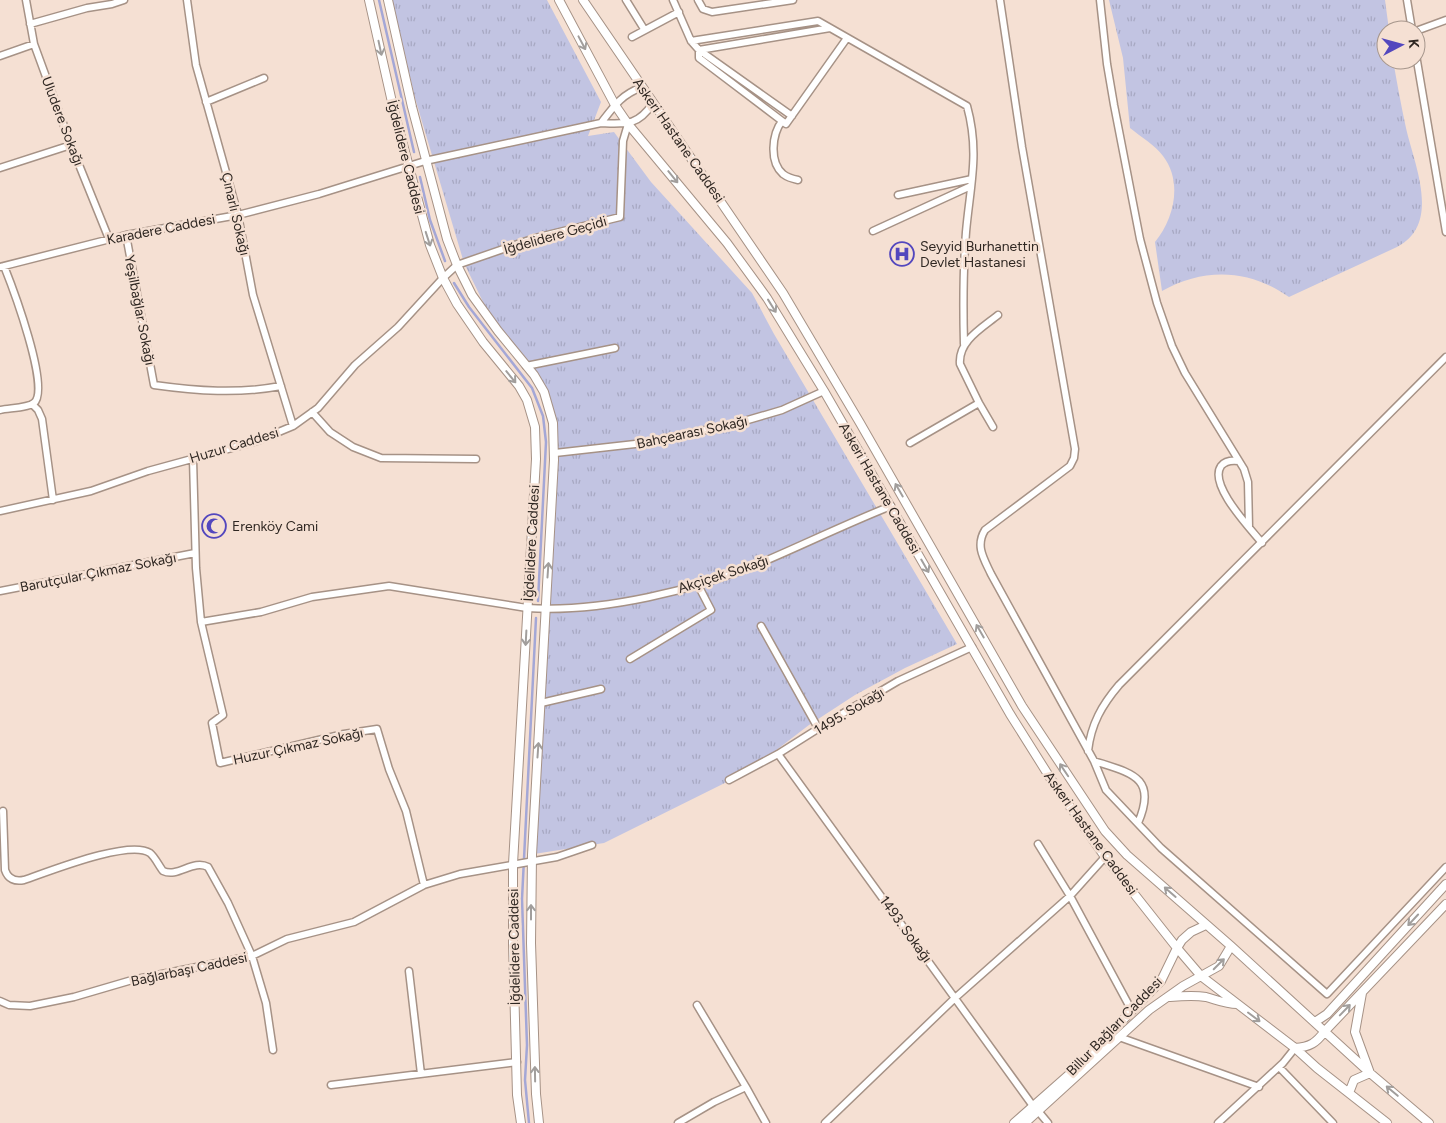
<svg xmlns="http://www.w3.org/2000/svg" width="1446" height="1123" viewBox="0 0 1446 1123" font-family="Figtree,sans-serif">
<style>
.grass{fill:url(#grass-tufts)}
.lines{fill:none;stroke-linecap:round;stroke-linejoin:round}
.stream{stroke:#a4a7d6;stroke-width:2.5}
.minor-casing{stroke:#a69286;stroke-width:9}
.tertiary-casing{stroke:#a69286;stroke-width:10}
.minor{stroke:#fff;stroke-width:6}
.tertiary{stroke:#fff;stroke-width:8}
.oneway{stroke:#a19e9c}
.labels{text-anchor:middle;stroke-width:5;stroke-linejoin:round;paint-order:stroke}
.street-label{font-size:14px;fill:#2f2722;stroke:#f5e0d3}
.poi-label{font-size:14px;fill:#2f2722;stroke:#f5e0d3;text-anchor:start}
</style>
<defs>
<pattern id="grass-tufts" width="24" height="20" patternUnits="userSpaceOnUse" patternTransform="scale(1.25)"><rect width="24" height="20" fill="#c2c4e2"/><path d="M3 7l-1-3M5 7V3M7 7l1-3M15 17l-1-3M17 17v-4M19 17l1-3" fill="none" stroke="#a7a8c2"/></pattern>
</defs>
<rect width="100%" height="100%" fill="#f5e0d3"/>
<path class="grass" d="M392 0H547L601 102 588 136 614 132 651 182 752 293 774 334 957 644 905 668 855 695 809 725 749 771 604 843 534 854 549 582 551 407 486 308 464 263 415 98Z
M1109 0H1385L1389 30H1386V60H1393C1397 83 1401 105 1406 128 1414 164 1442 224 1397 247L1289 297C1250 269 1204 267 1162 291L1155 242C1174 219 1183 182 1163 156 1155 145 1141 137 1130 128L1123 58Z"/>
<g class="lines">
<path class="stream" d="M379 0 414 152
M420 177 430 220 445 261
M454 283 469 307 532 388 543 416 546 442 538 601
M529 1123 525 1080 527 1045 522 899 536 618"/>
<g class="minor-casing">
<path id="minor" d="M26 0 34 44 71 145 109 239
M187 0 196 65 238 215 253 295 293 426
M626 0 644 29
M673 0 691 41 699 50 792 116
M698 0 703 9 712 12 793 0
M1000 0 1022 147 1075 449 1074 458 1070 466 985 530C975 546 984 559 991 574L1094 761 1106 790 1161 848 1327 994 1446 867
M1100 0 1107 64 1114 105 1140 239 1157 303 1172 346 1185 373 1244 469 1248 482 1249 527
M1407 0 1412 30
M30 24 87 8 112 4 124 0
M1416 31 1446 20
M632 37 679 12
M691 41 818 21 967 106C980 153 970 186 966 232 963 270 963 307 964 344
M699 50V58L786 124 847 38
M699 50 830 28
M1416 55 1446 232
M0 56 34 44
M206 102 264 78
M782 121C772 134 769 162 783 174 787 177 793 179 798 180
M601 123C614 106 621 95 642 87
M0 168 71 145
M898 195 972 179
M873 231 971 186
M126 235 154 385C197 391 238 394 281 386
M0 267 126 235 238 215 319 194 425 161 601 123C626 124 638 126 653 103
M526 366 615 348
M32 404 38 410 42 419 53 500
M0 410C8 408 28 408 34 403 51 389 12 286 4 266
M312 412 330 432 353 447 381 458 476 459
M993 427 979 403 960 364C958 341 982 328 998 315
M910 443 979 403
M555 453 644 443 734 424 782 410 824 391
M193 459 196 568 201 622 223 715 212 723 220 763 344 734 377 729 389 769 406 811 424 885
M1239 461C1232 460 1225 461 1221 466 1208 485 1251 529 1262 543
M0 511 91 491 148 471 257 441 293 426 318 408 355 365 398 327 443 278 457 265 535 238 620 217 623 141 628 124
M0 591 195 553
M201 622 261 612 312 597 389 586 527 608C601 613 697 590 765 561 807 543 848 523 891 506
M761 626 818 728
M630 659 711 610 698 585
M541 703 601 689
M1088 751C1091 724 1102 705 1119 685L1446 357
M778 754 1033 1106
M1094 761C1131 773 1158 777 1138 823
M729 780 778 754 835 718 898 681 972 647
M3 811 5 870C8 879 15 882 24 880 48 872 129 839 150 853 155 857 159 866 163 871 178 878 193 859 208 867L228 903 252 956 266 1003 273 1050
M1038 844 1070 896 1132 1011
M409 971 421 1074
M0 1001 9 1005 30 1006 74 997 132 980 252 956 287 939 354 922 424 885 460 874 557 857 592 845
M697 1005 746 1087 766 1123
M1119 1037 1259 1087
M1279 1067 1333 1123
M331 1085 517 1062
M1038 1111 1048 1123
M678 1123 714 1102 746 1087
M825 1123 955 998 1070 896 1105 857
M1218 1123 1283 1063 1295 1048"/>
</g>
<g class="tertiary-casing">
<path id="tertiary" d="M369 0 394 111 430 245 443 278 457 304 483 342 519 386 527 400 535 427 536 459 513 864V944L517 1095 521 1123
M388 0 412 107 447 239 457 265 472 295 498 331 534 375 544 392 553 423 554 460 532 855 531 943 536 1094 539 1123
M559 0 615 105 628 124 727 243 767 298 824 391 1010 714 1054 784 1105 857 1177 948 1201 976 1295 1048 1317 1068 1387 1123
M583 0 783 293 860 423 1022 706 1105 831 1127 855 1231 946 1370 1073 1429 1123
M1170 997C1182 996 1194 995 1206 997 1217 1000 1226 1004 1237 1004
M1315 1022 1327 1014 1446 884
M1295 1048C1310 1047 1316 1043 1325 1031L1446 904
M1349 1093 1354 1080 1370 1073 1355 1032 1362 993
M1014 1123 1073 1071 1161 981 1177 948 1182 940 1191 932 1206 925
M1025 1123 1149 1010 1183 986 1219 966 1231 946"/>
</g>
<use href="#minor" class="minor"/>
<use href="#tertiary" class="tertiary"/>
</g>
<defs><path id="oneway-shaft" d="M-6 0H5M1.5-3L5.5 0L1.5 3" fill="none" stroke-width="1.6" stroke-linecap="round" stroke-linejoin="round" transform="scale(1.25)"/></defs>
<g class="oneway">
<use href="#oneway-shaft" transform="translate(582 43) rotate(62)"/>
<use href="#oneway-shaft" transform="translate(380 48) rotate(78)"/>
<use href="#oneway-shaft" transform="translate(673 177) rotate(51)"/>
<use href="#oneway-shaft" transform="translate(428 239) rotate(72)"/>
<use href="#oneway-shaft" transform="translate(772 306) rotate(58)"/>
<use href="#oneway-shaft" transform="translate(511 377) rotate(51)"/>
<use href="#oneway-shaft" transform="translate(899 490) rotate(-120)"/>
<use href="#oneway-shaft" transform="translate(925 566) rotate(60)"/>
<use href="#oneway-shaft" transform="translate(548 570) rotate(-86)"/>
<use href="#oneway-shaft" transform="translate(980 631) rotate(-120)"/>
<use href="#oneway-shaft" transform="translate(526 638) rotate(93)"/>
<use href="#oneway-shaft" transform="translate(538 750) rotate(-86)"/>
<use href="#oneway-shaft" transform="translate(1064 770) rotate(-124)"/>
<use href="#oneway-shaft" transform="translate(1170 892) rotate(-139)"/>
<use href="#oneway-shaft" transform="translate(531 912) rotate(-90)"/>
<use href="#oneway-shaft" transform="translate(1413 920) rotate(133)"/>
<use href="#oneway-shaft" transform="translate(1219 964) rotate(-45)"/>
<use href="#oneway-shaft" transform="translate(1345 1010) rotate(-46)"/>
<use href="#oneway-shaft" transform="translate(1254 1017) rotate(37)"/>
<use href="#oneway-shaft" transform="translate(535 1074) rotate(-91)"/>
<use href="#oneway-shaft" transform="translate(1392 1091) rotate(-140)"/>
</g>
<defs>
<g id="hospital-ring" transform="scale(1.25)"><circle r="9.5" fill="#f5e0d3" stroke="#5347be" stroke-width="1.5"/><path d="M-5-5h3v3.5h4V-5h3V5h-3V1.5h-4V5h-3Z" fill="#5347be"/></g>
<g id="mosque-ring" transform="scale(1.25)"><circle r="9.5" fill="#f5e0d3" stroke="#5347be" stroke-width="1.5"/><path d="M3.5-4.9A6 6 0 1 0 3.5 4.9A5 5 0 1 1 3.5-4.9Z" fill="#5347be"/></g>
</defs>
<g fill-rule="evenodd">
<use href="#hospital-ring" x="902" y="254"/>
<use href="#mosque-ring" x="214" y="526"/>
</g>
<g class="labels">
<g class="street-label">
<text transform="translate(63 121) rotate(69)" y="5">Uludere Sokağı</text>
<text transform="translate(679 140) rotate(55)" y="5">Askeri Hastane Caddesi</text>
<text transform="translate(406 157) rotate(76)" y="5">İğdelidere Caddesi</text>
<text transform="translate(236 214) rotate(77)" y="5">Çınarlı Sokağı</text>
<text transform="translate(161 229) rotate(-11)" y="5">Karadere Caddesi</text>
<text transform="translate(555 235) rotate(-16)" y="5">İğdelidere Geçidi</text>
<text transform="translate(140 310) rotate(79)" y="5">Yeşilbağlar Sokağı</text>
<text transform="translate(692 432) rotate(-12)" y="5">Bahçearası Sokağı</text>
<text transform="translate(234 445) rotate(-17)" y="5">Huzur Caddesi</text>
<text transform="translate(880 488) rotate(60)" y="5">Askeri Hastane Caddesi</text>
<text transform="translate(531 543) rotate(-87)" y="5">İğdelidere Caddesi</text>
<text transform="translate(98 572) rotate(-11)" y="5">Barutçular Çıkmaz Sokağı</text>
<text transform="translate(723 574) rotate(-18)" y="5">Akçiçek Sokağı</text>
<text transform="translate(849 711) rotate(-31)" y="5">1495. Sokağı</text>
<text transform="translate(298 746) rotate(-12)" y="5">Huzur Çıkmaz Sokağı</text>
<text transform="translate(1091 833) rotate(54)" y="5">Askeri Hastane Caddesi</text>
<text transform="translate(906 929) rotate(54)" y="5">1493. Sokağı</text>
<text transform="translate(514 947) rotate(-91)" y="5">İğdelidere Caddesi</text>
<text transform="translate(189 969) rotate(-12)" y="5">Bağlarbaşı Caddesi</text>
<text transform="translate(1114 1026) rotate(-46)" y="5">Billur Bağları Caddesi</text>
</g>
<g class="poi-label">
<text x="920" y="251">Seyyid Burhanettin<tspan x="920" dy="16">Devlet Hastanesi</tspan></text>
<text x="232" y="531">Erenköy Cami</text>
</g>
</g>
<g transform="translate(1401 45) rotate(84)"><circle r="24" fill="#f5e0d3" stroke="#a6968c"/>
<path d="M0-4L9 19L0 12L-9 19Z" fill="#5347be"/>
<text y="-8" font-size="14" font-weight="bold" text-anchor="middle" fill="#2f2722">K</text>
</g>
</svg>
